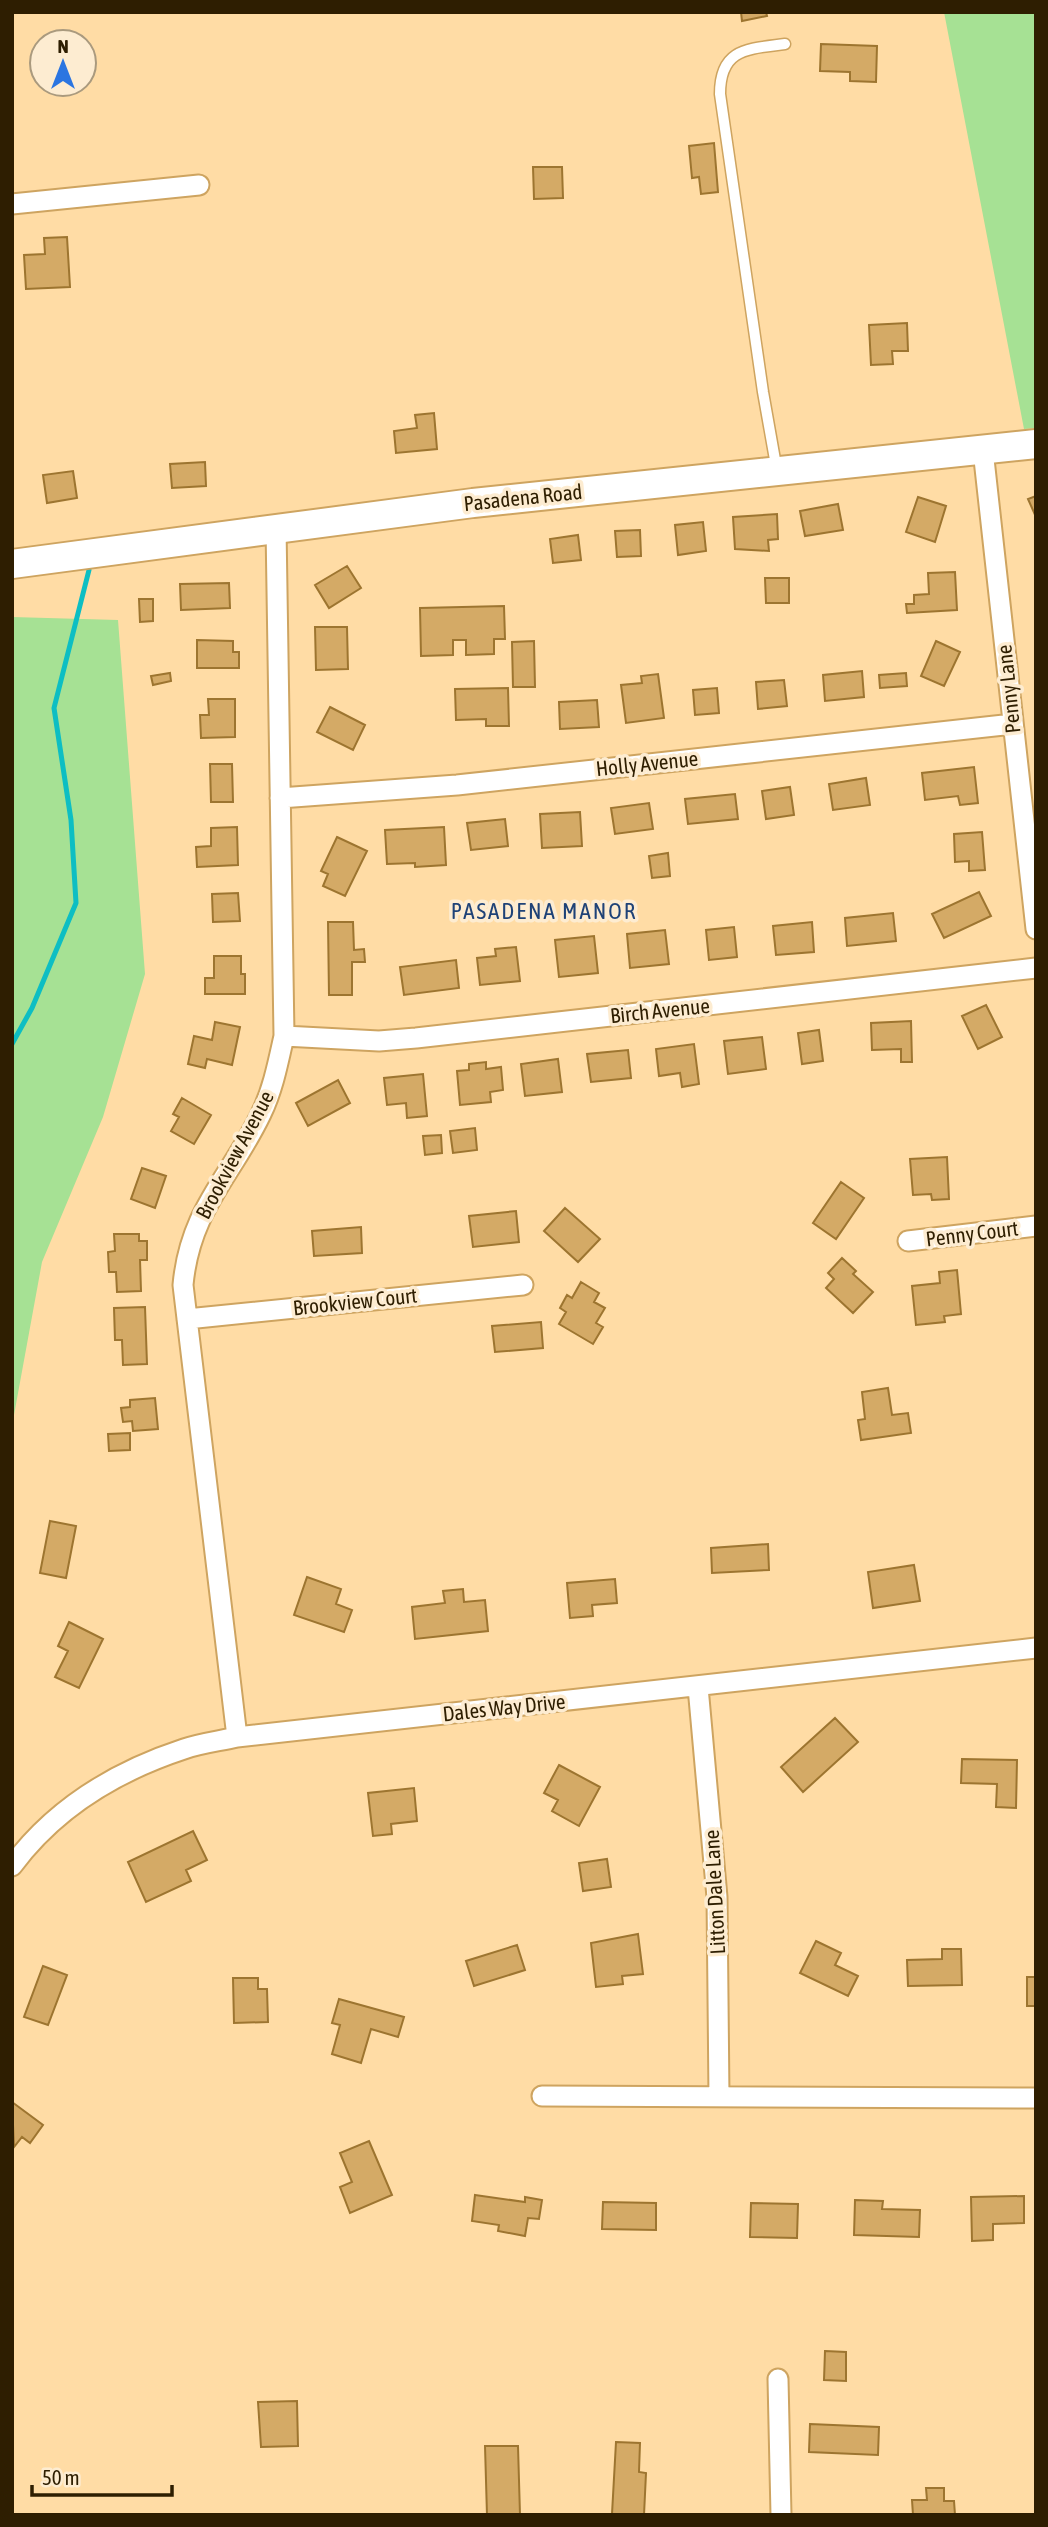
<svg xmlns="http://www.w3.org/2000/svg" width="1048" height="2527" viewBox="0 0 1048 2527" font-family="'Asap Condensed',sans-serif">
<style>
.green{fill:#a6e194}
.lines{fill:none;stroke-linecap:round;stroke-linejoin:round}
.stream{stroke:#0dbec3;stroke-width:5}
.building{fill:#d4aa66;stroke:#9d7530;stroke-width:2}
.lane-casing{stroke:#cea460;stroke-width:13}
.street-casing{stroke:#cea460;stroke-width:23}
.secondary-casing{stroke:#cea460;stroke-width:32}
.lane{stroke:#fff;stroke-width:10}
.street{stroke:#fff;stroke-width:19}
.secondary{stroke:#fff;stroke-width:28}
.labels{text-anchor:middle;stroke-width:7;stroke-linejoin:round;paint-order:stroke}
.street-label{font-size:21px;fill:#2e1e01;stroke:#fdecd1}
.neighbourhood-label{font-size:23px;letter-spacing:2px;fill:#1e4277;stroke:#fdecd1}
</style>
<rect width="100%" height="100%" fill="#ffdca5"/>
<path class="green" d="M944 12H1036V428L1024 429Z
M12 617 118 620 145 974 103 1117 42 1262 12 1426Z"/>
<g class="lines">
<path class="stream" d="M12 1044 32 1008 76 903 71 820 54 708 89 570"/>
</g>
<path class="building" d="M741 12H766L767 16 742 21Z
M821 44 877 46 876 82 850 81V72L820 71Z
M714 143 718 192 701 194 699 177 692 178 689 146Z
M533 167H562L563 198 534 199Z
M67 237 70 287 26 289 24 255 45 254 44 238Z
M907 323 908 351H892L893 364 871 365 869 325Z
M434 413 437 449 396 453 394 431 417 428 415 415Z
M205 462 206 486 172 488 170 464Z
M73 471 77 498 47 503 43 475Z
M1036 496V517L1028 499Z
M918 497 946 506 935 542 906 532Z
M838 504 843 530 805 536 800 511Z
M777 514 778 539 768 540 769 551 735 549 733 517Z
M703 522 706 551 678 555 675 525Z
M640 530 641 556 617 557 615 531Z
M578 535 581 560 553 563 550 539Z
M347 566 361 588 329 608 315 585Z
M955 572 957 610 907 613 906 604H914V595L929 594 928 573Z
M765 578H789V603H766Z
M229 583 230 608 181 610 180 584Z
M139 599H153V621L140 622Z
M504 606 505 639H494V654L466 655V640H453V655L421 656 420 608Z
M315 627H347L348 669 316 670Z
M197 640 233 641V652H239V668H197Z
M534 641 535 687H513L512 642Z
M936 641 960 652 944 686 921 676Z
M862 671 864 697 825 701 823 675Z
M170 673 171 681 153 685 151 676Z
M906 673 907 686 880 688 879 675Z
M658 674 664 718 626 723 621 685 642 683 641 676Z
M784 680 787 706 758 709 756 682Z
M508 688 509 726H486V719L456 720 455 689Z
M717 688 719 713 695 715 693 690Z
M208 699H235V737L201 738 200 715H209Z
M597 700 599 727 560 729 559 702Z
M330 707 365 725 353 750 317 732Z
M210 764H232L233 802H211Z
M974 767 978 803 960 805 958 796 925 800 922 773Z
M866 778 870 805 833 810 829 784Z
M790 787 794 815 766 819 762 791Z
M735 794 738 819 688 824 685 799Z
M649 803 653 829 615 834 611 808Z
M580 812 582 846 542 848 540 814Z
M505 819 508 846 471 850 467 823Z
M237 827 238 865 197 867 196 847 211 846V828Z
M444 827 446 865 415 867V863L387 864 385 830Z
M982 832 985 870 969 871V861L955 862 954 834Z
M337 837 367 851 345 896 323 886 328 874 321 871Z
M668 853 670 876 652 878 649 856Z
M979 892 991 916 944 938 932 914Z
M238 893 240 921 213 922 212 894Z
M893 913 896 941 847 946 845 918Z
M328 922H353L354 950 364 949 365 962H352V995H329Z
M812 922 814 952 776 955 773 926Z
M734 927 737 957 709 960 706 930Z
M665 930 669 964 630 968 627 934Z
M594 936 598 973 559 977 555 940Z
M516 947 520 981 480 985 477 958 496 956 495 949Z
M214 956H241V974H245V994H205V978H214Z
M456 960 459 988 404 995 400 967Z
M986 1005 1002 1037 978 1049 962 1016Z
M911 1021 912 1062H901V1049L872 1050 871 1023Z
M215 1022 240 1027 232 1065 207 1059 205 1068 188 1064 194 1036 212 1040Z
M819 1030 823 1061 802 1064 798 1033Z
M762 1037 766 1069 728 1074 724 1041Z
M694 1044 699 1084 682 1087 680 1073 659 1076 656 1049Z
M628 1050 631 1078 591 1082 587 1054Z
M558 1059 562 1092 525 1096 521 1064Z
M486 1062V1069L501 1067 503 1090 490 1092 491 1102 460 1105 457 1071 469 1070V1064Z
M423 1074 427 1116 407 1118 406 1103 387 1105 384 1078Z
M338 1080 350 1103 308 1126 296 1103Z
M182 1098 211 1115 194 1144 171 1131 179 1117 173 1114Z
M475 1128 477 1150 453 1153 450 1131Z
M441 1135 442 1153 425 1155 423 1136Z
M947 1157 949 1199 932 1200 931 1194 913 1195 910 1159Z
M142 1168 166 1176 155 1208 131 1199Z
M841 1182 864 1198 836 1239 813 1223Z
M565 1208 600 1239 578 1262 544 1231Z
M516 1211 519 1242 473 1247 469 1216Z
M361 1227 362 1253 314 1256 312 1231Z
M114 1234H139V1241H147V1260H140L141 1291 117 1292 116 1272H109L108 1252 115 1251Z
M842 1258 856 1271 853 1274 873 1292 853 1313 826 1288 834 1279 828 1273Z
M957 1270 961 1314 944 1316 945 1322 916 1325 912 1286 940 1283 939 1272Z
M581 1282 599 1293 594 1302 605 1308 596 1323 603 1327 593 1344 559 1324 566 1312 560 1308 567 1295 572 1298Z
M145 1307 147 1364 123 1365 122 1340H115L114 1308Z
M541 1322 543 1348 495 1352 492 1326Z
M888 1388 892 1415 908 1413 911 1433 861 1440 858 1420 865 1419 862 1392Z
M155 1398 158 1429 133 1431 132 1421 123 1422 121 1408 130 1407V1400Z
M130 1433V1450L109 1451 108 1434Z
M50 1521 76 1526 66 1578 40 1573Z
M768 1544 769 1570 712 1573 711 1548Z
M914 1565 920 1601 873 1608 868 1572Z
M307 1577 341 1589 336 1604 352 1610 344 1632 294 1615Z
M615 1579 617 1603 592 1605 593 1616 570 1618 567 1583Z
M463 1589 464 1602 485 1600 488 1631 415 1639 412 1607 445 1603 443 1591Z
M69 1622 103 1639 79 1688 55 1677 68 1651 58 1646Z
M835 1718 858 1742 803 1792 781 1767Z
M962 1759 1017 1760 1016 1808 996 1807 997 1784 961 1783Z
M559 1765 600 1787 579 1826 552 1811 558 1800 544 1793Z
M414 1788 417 1821 391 1824 392 1834 373 1836 368 1793Z
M193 1831 207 1860 186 1870 191 1881 146 1902 128 1862Z
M607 1859 611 1887 583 1891 579 1863Z
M638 1934 643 1974 622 1976 623 1984 596 1987 591 1943Z
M816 1941 841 1953 835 1965 858 1976 848 1996 800 1973Z
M517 1945 525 1970 474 1986 466 1961Z
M942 1949H961L962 1985 908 1986 907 1960 942 1959Z
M43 1966 67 1975 48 2025 24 2017Z
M1027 1977H1036V2006H1027Z
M233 1978H258V1989H267L268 2022 234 2023Z
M339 1999 404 2017 398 2037 371 2029 361 2063 332 2054 340 2025 332 2023Z
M12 2102 43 2125 30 2143 22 2137 14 2147Z
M369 2141 392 2195 350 2213 340 2187 352 2182 340 2153Z
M475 2195 525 2202V2197L542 2200 539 2219 528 2218 525 2236 498 2231 499 2225 472 2221Z
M1024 2196V2223L993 2224V2240L972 2241 971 2197Z
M855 2200 883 2201 882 2209 920 2210 919 2237 854 2235Z
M603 2202 656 2203V2230L602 2229Z
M751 2203 798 2204 797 2238 750 2237Z
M825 2351 846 2352V2381L824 2380Z
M297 2401 298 2446 261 2447 258 2402Z
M810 2424 879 2427 878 2455 809 2452Z
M616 2442 640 2443 639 2472 646 2473 644 2515 612 2514Z
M485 2446H518L520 2515H487Z
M926 2488H944V2501H954L955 2515H913L912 2500H927Z"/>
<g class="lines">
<g class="lane-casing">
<path id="lane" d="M777 471 763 392 720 94C720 48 748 49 785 44"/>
</g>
<g class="street-casing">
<path id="street" d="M12 204 199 185
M983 450 1036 929
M280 798 457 785 1013 724
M284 1036 379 1041 416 1038 1036 968
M908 1241 1036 1226
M187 1319 523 1285
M698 1687 717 1897 719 2097
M237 1737 183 1285C190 1209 231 1177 261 1114 273 1089 278 1063 284 1036L276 527
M12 1866C55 1808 117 1771 184 1749 201 1743 220 1741 237 1737L1036 1648
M542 2096 1036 2098
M778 2379 781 2515"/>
</g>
<g class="secondary-casing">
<path id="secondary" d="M12 564 473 503 1036 444"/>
</g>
<use href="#lane" class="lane"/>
<use href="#street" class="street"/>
<use href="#secondary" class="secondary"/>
</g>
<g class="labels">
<g class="street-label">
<text transform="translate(523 498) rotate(-6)" y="7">Pasadena Road</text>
<text transform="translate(1009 689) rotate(-96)" y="7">Penny Lane</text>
<text transform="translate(647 764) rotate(-6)" y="7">Holly Avenue</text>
<text transform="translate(660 1011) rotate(-6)" y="7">Birch Avenue</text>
<text transform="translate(235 1155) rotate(-62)" y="7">Brookview Avenue</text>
<text transform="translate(972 1234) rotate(-7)" y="7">Penny Court</text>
<text transform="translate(355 1302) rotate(-6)" y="7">Brookview Court</text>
<text transform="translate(504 1708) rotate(-6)" y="7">Dales Way Drive</text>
<text transform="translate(715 1892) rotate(-93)" y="7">Litton Dale Lane</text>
</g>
<g class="neighbourhood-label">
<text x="544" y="919">PASADENA MANOR</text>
</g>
</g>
<rect width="1048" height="2527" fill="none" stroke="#2e1e01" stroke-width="28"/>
<g transform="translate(63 63)"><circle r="33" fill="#fdecd1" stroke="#aa9a7e" stroke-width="2"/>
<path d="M0-5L12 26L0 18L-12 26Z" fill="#2b75e1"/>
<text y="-10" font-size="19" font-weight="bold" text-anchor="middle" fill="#2e1e01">N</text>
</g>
<path d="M32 2485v10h140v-10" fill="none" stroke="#2e1e01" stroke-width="3.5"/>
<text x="42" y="2485" font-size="21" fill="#2e1e01" stroke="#fdecd1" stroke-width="5" paint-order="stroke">50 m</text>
</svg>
